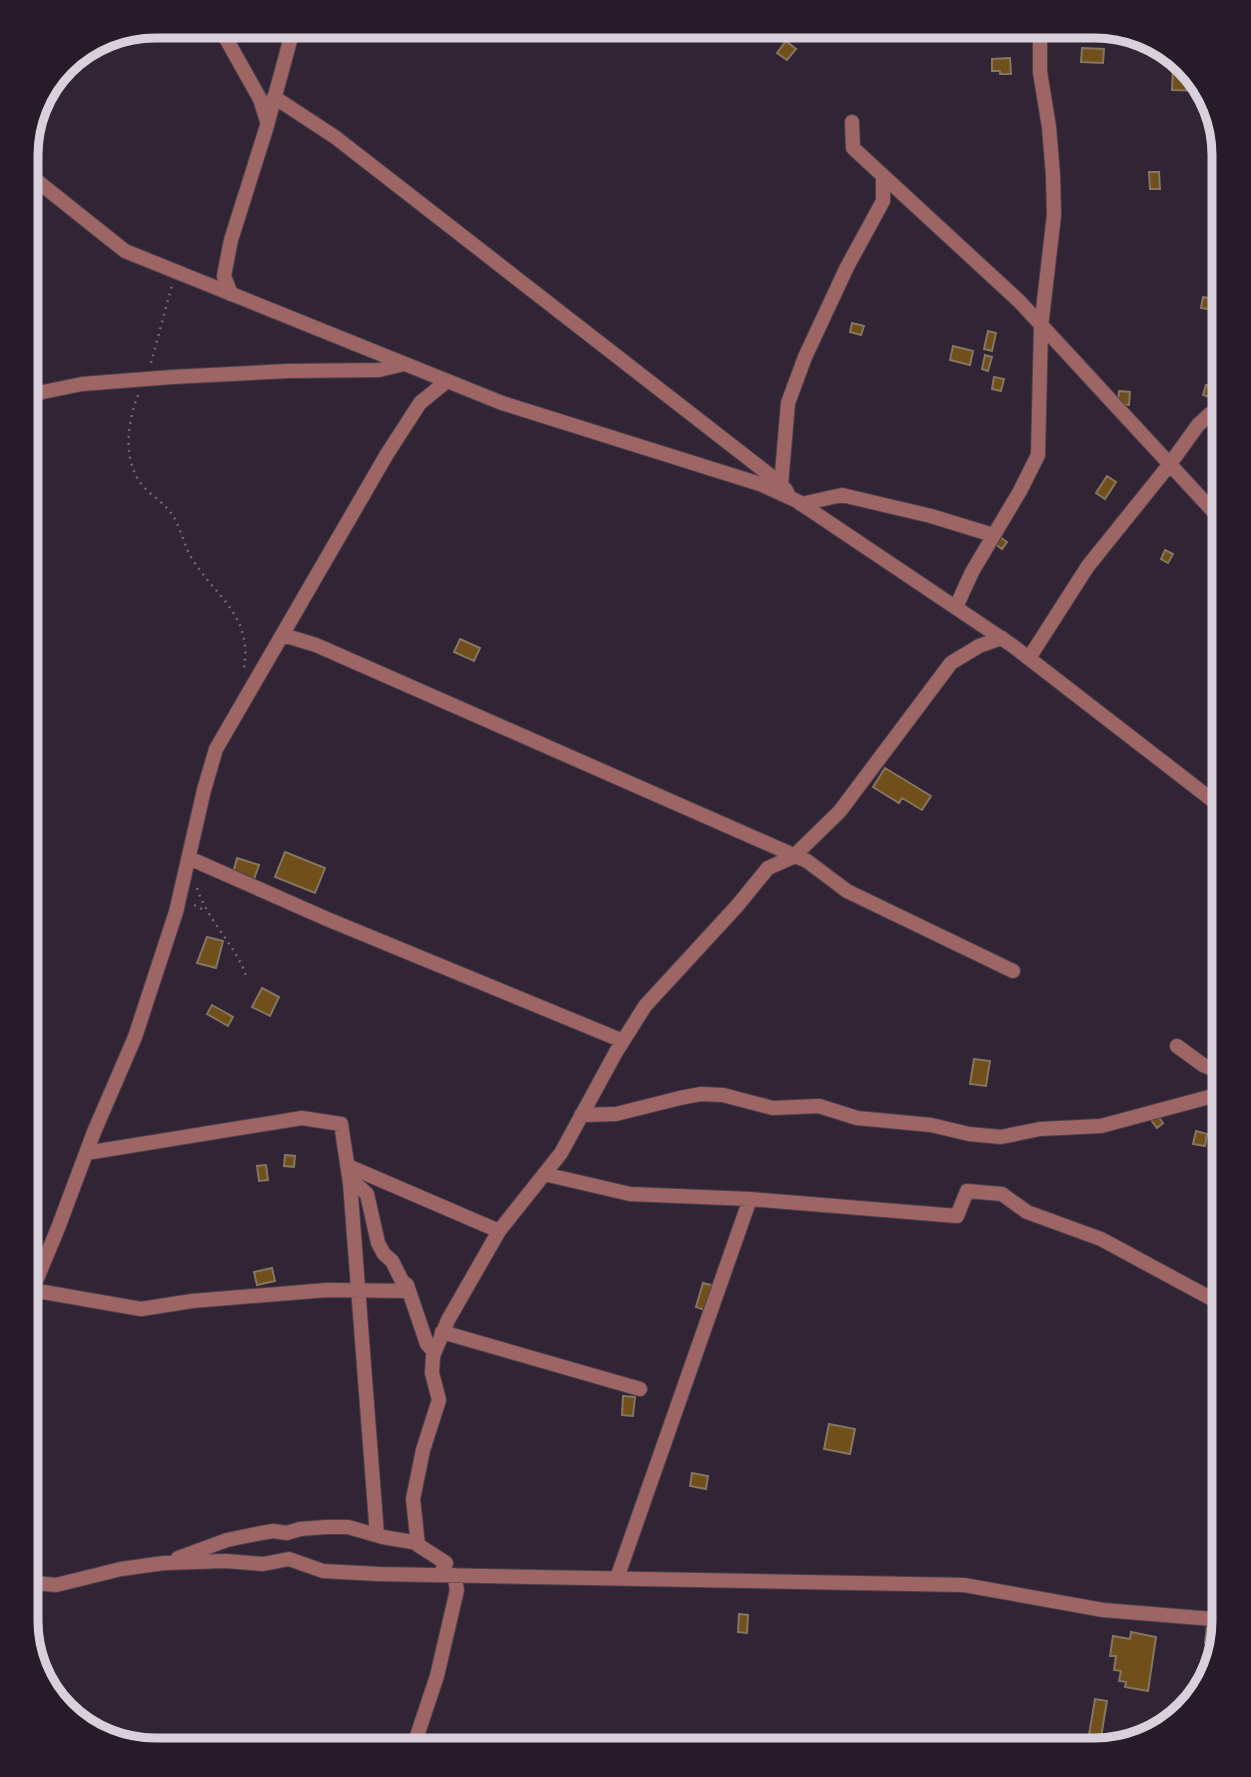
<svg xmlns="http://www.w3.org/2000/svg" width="1251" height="1777" viewBox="0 0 1251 1777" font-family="'Space Grotesk',sans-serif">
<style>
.building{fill:#704f1b;stroke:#847662;stroke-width:2}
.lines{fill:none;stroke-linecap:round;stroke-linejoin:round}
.minor-casing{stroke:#4c404f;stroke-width:16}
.tertiary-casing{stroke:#4c404f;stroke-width:16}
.path{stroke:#716674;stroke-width:2.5;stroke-dasharray:2 5;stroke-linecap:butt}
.minor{stroke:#9d6563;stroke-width:14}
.tertiary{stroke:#9d6563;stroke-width:14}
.rim{fill:none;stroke:#d8d0da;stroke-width:9}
</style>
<rect width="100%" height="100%" fill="#312434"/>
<path class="building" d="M786 41 796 49 787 60 777 53Z
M1082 48 1104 49 1103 63 1081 62Z
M1166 49 1177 61 1165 59Z
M1010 58 1011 74H1000V71H992V59Z
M1173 67H1184L1203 87V91L1172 90Z
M1149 172H1159L1160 189H1150Z
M1203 297 1225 301 1223 316 1212 314 1213 310 1201 308Z
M852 323 864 326 861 335 850 332Z
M988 331 996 333 992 351 984 349Z
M953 346 973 351 970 365 950 360Z
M985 355 992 357 988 371 982 369Z
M994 377 1004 379 1001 391 992 389Z
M1206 385 1216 388 1213 398 1203 395Z
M1119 391 1130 392 1129 405 1118 404Z
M1107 476 1116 482 1105 499 1096 493Z
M1000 537 1007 542 1002 549 995 544Z
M1165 550 1173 554 1168 563 1161 559Z
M460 639 480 648 474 661 454 652Z
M885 768 931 796 922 810 902 798 899 803 873 787Z
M285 852 325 868 315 893 275 877Z
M237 858 259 865 254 879 233 873Z
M207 937 223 941 216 968 197 963Z
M262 988 279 997 270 1016 252 1007Z
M212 1005 233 1017 228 1026 207 1014Z
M974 1059 990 1061 986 1086 970 1084Z
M1157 1115 1163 1123 1157 1128 1151 1120Z
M1196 1131 1207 1134 1205 1146 1193 1144Z
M285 1155 295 1156 294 1167 284 1166Z
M266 1165 268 1180 259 1181 257 1166Z
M272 1268 275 1281 257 1285 254 1272Z
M703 1283 715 1286 707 1311 696 1307Z
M623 1396 635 1397 633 1416 622 1415Z
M829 1424 855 1429 850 1454 824 1449Z
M692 1473 708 1476 706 1489 690 1486Z
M739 1614 748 1615 747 1633 738 1632Z
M1207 1626 1223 1627 1219 1644 1205 1643Z
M1131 1632 1156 1637 1148 1691 1125 1687 1126 1682 1119 1681 1121 1671 1114 1670 1116 1656H1110L1113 1636 1130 1639Z
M1095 1699 1107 1701 1100 1743 1088 1741Z"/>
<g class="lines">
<g class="minor-casing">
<path id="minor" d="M219 26 260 99 267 121
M274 97 335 137 771 476 786 490 789 497
M852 122 853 148 1019 301 1225 524
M231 294 224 276 231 240 266 129 294 26
M27 393H38L82 384 172 377 288 371 379 370 404 364
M781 485 788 403 805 357 847 267 883 201V176
M801 504 842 495 931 516 993 535
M956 607 972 572 1020 491 1038 455 1041 327 1054 215 1053 175 1049 127 1040 72V26
M283 635 316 645 807 861 847 891 1013 971
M1029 658 1088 566 1170 464 1198 425 1210 414 1225 410
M189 858 327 919 623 1041
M1177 1046 1203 1065 1225 1074
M581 1115 616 1114 680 1098 701 1094 723 1095 773 1108 819 1106 857 1118 931 1125 969 1134 1001 1137 1040 1129 1101 1126 1209 1097 1225 1099
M86 1153 302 1118 341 1124 350 1183 377 1535
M348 1166 499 1231
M544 1174 630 1194 750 1199 957 1216 967 1191 1002 1194 1027 1212 1101 1239 1225 1306
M350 1183 357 1185 367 1194 378 1243 384 1254 392 1261 402 1281 407 1285 427 1344 434 1352
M32 1290 141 1309 192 1301 327 1290 409 1291
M26 1305 58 1228 94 1132 135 1037 176 912 204 790 216 749 387 454 420 403 447 381
M442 1332 640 1389
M178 1558 227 1540 251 1535 273 1531 287 1533 300 1529 327 1527H348L383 1537 418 1543
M440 1575 446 1563 418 1545 413 1499 423 1450 439 1400 432 1373 433 1356 448 1320 499 1231 561 1153 616 1052 645 1006 737 906 768 868 793 857 840 811 951 663 979 646 1002 638
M617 1578 750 1199
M26 1582 56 1585 121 1569 164 1563 226 1561 263 1564 289 1559 323 1571 379 1574 964 1585 1103 1610 1225 1620
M412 1751 437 1676 457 1590 454 1575"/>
</g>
<g class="tertiary-casing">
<path id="tertiary" d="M27 173 125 251 502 403 760 484 797 501 1013 646 1225 810"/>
</g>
<path class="path" d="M151 363 172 285
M138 395C127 423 122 463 144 487 152 496 164 503 171 513 180 525 183 543 191 557 215 597 253 615 244 668
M197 888C208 922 236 945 247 978
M194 905 206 911"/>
<use href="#minor" class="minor"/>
<use href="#tertiary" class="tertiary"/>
</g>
<path d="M0 0H1251V1777H0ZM155 38H1095A117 117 0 0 1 1212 155V1621A117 117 0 0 1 1095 1738H155A117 117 0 0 1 38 1621V155A117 117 0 0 1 155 38Z" fill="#271b2a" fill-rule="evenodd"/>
<path class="rim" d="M155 38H1095A117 117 0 0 1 1212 155V1621A117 117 0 0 1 1095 1738H155A117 117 0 0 1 38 1621V155A117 117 0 0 1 155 38Z"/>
</svg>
